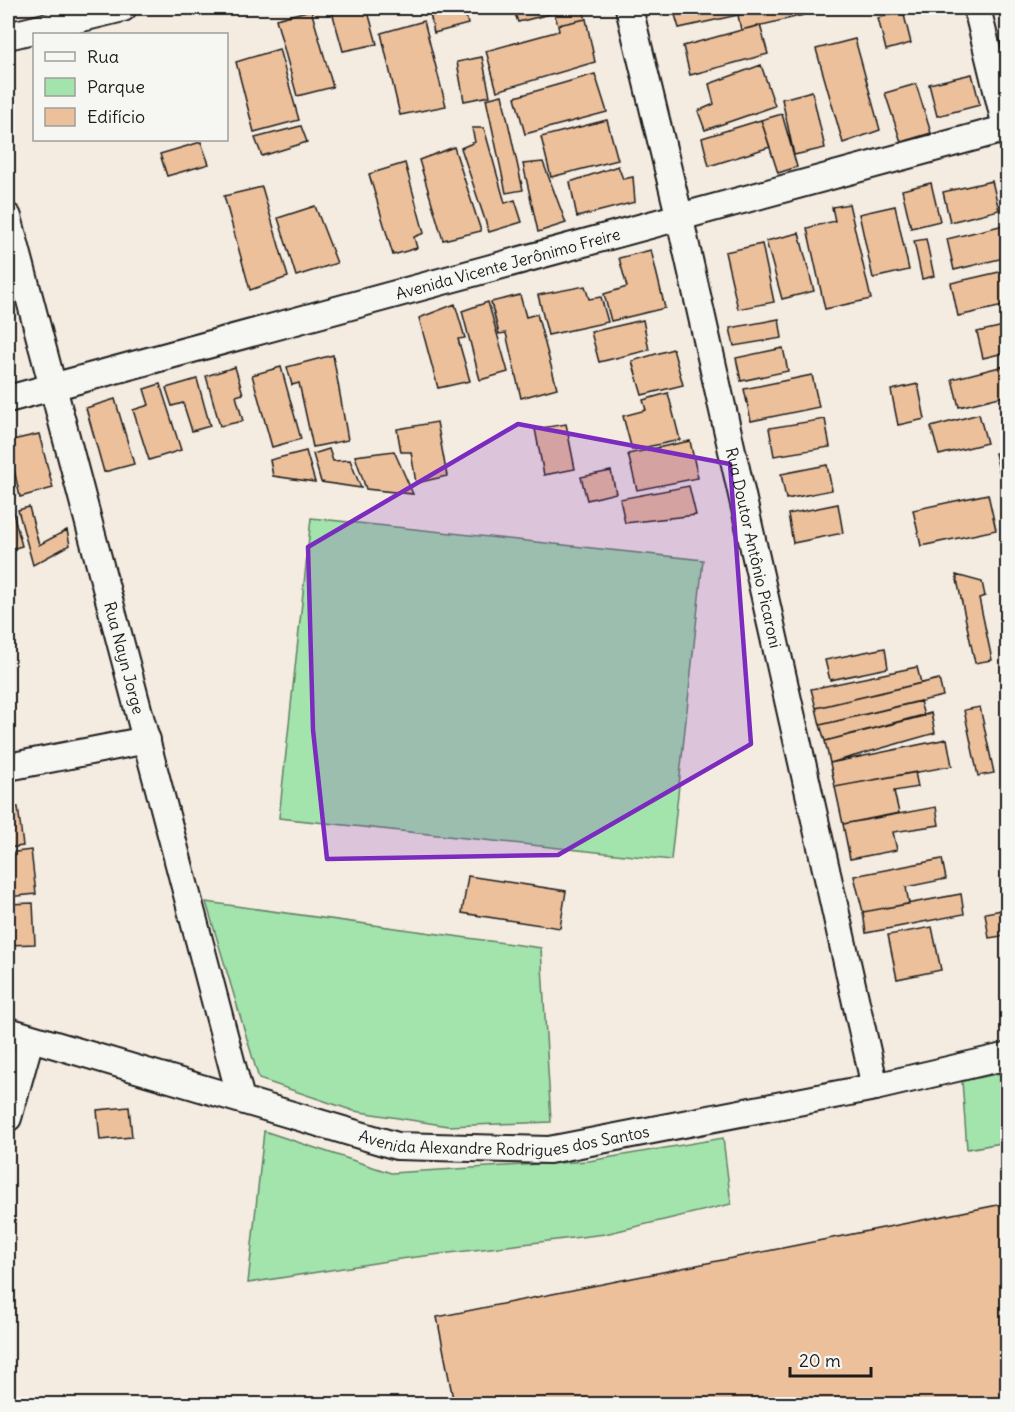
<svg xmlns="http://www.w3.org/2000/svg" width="1015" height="1412" viewBox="0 0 1015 1412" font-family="Delius,sans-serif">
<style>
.green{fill:#a3e3ac;stroke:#608064;stroke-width:1.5}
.building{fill:#ecc09b;stroke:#1c1c1c;stroke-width:1.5}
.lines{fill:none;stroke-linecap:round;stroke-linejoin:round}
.minor-casing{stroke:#1c1c1c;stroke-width:30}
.minor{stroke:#f6f6f2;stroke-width:26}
.marked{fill:#7b2cbf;fill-opacity:0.2;stroke:#7b2cbf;stroke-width:4.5;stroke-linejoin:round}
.labels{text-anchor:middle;stroke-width:5;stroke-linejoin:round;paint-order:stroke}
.street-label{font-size:16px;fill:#1c1c1c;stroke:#f6f6f2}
</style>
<rect width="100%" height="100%" fill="#f4ebe1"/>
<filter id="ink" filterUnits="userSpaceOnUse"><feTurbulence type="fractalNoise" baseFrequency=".0167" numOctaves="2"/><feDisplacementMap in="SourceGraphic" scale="12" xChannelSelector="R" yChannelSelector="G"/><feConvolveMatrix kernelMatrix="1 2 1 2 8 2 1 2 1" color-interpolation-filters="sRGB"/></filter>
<g filter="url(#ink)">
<path class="green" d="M311 518 703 560 671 860 279 818Z
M206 902 541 948 551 1122 448 1126 354 1111 259 1079Z
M1007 1072V1142L967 1149 962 1081Z
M264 1131 391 1173 589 1161 723 1138 731 1204 605 1234 400 1259 248 1283Z"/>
<path class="building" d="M331 8H367L377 44 343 51Z
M429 8H464L468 24 434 33Z
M513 8H582L586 19 558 25 554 13 518 22Z
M673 8H756V11L679 28Z
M767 8H802L804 15 741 30 738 15Z
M311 10 333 87 297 96 276 19Z
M903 11 911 43 886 50 878 18Z
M586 19 595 62 497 91 486 51 559 31 558 25Z
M424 21 446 106 400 115 381 33Z
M760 25 768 54 690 75 683 46Z
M855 39 880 130 843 143 816 49Z
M279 49 299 120 254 132 236 62Z
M482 57 490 96 464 101 457 62Z
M761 65 775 106 705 130 698 111 714 104 709 84Z
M595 74 607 112 525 134 515 97Z
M972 74 980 105 937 116 929 84Z
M916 84 931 133 901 142 885 93Z
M812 91 825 148 794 155 782 99Z
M502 95 523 190 506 193 486 99Z
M782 114 797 167 778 173 761 120Z
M607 120 618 160 551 177 541 137Z
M761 120 770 147 709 166 702 138Z
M301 126 307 142 262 156 255 138Z
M472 128H484L505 203 515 200 522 222 489 232 461 148 475 142Z
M201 142 209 164 167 176 160 154Z
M454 147 481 231 443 240 419 160Z
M543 162 566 223 538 232 523 164Z
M405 163 424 233 414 237 417 248 393 255 369 174Z
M618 166 623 179 633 177 635 202 577 217 570 182Z
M992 181 999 210 950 222 943 192Z
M931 183 940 221 911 228 902 190Z
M262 187 288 277 250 290 224 196Z
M849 204 871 299 825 309 807 228 835 221 832 207Z
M315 206 337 263 296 276 278 218Z
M895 206 909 270 873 278 859 214Z
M1008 224V257L954 270 947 239Z
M799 233 814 291 782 299 766 241Z
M926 239 934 276 922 279 914 241Z
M762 244 774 302 738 309 725 252Z
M651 250 665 308 611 321 604 294 627 287 619 258Z
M1008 270V305L958 316 951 283Z
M585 286 589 299 601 297 608 322 548 335 538 295Z
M520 295 526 317 537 314 557 388 521 398 506 333 499 334 491 302Z
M488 302 508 372 480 380 462 311Z
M455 304 465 338 458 339 470 381 438 388 419 318Z
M779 319 782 338 734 346 730 328Z
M643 320 649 350 599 362 591 332Z
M1008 325V352L983 358 977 332Z
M783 348 788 371 741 381 736 358Z
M673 349 683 385 642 395 632 361Z
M333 355 348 440 313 447 299 383 292 385 287 367Z
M1008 365V395L959 407 952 379Z
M235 367 243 394 236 396 243 421 220 426 206 376Z
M281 367 301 439 272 447 252 375Z
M812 375 819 407 751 421 744 389Z
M197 379 210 426 192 431 183 403 172 406 166 388Z
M160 384 181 450 149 460 133 410 149 405 144 389Z
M918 384 925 419 898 425 891 390Z
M668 393 680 440 632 450 623 416 646 410 643 400Z
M115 399 134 464 104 472 86 408Z
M1008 406V422L1003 407Z
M979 414 987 443 939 455 931 427Z
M825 419 830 447 774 456 769 428Z
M437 422 447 476 416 483 411 452H401L397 429Z
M566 424 575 469 544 475 535 429Z
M39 434 53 488 20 497 8 441Z
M690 441 698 478 637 490 628 454Z
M329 449 333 461 350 460 361 488 321 482 313 454Z
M306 451 315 482 273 476 270 460Z
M394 451 413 494 366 489 355 456Z
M1008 451V482L1002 483 995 453Z
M827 465 832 490 786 499 781 474Z
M611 471 616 493 587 500 581 477Z
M689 486 696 515 625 523 620 499Z
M988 494 996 530 921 546 913 510Z
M838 504 843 533 793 543 788 514Z
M29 507 39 545 67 530 70 545 33 565 18 510Z
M12 509 22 546 8 550V510Z
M956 575 982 582 985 596 979 598 992 660 975 663Z
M885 648 888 668 830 680 825 660Z
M917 667 921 683 816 708 811 689Z
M939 679 943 696 820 725 816 708Z
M920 701 924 716 825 741 820 725Z
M980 707 994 773 978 776 964 710Z
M931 713 935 733 830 763 825 741Z
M947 739 952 766 835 787 830 763Z
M915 772 918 787 894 791 899 813 843 824 835 787Z
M8 807H18L23 846 8 848Z
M936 807 939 825 893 832 897 850 850 859 843 824Z
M31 850 36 894 8 897V853Z
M942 859 946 879 906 887 909 904 863 912 854 876Z
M468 876 566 891 560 928 462 913Z
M961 894 964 914 866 933 863 912Z
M33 903 35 944 8 945V904Z
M1008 909V935L989 938 985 913Z
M932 927 941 970 897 979 888 935Z
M129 1107 132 1137 100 1140 97 1110Z
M1008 1203V1404H454L437 1317Z"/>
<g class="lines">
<g class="minor-casing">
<g id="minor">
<path id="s1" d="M629 8 679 215 875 1087"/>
<path d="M977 8 1008 135"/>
<path d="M8 36 123 8"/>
<path id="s2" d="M8 217 241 1099"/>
<path id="s3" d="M8 399 1008 128"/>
<path d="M8 767 147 740"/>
<path id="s4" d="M8 1031 397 1146 549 1150 875 1087 1008 1056"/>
<path d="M8 1118 30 1040"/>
</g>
</g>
<use href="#minor" class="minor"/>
</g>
</g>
<path class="marked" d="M518 424 730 464 751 744 558 855 327 859 313 730 308 547Z"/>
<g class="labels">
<g class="street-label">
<text dy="6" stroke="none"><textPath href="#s3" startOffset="518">Avenida Vicente Jerônimo Freire</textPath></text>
<text dy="6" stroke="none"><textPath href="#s1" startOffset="554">Rua Doutor Antônio Picaroni</textPath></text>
<text dy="6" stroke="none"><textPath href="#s2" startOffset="456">Rua Nayn Jorge</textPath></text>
<text dy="6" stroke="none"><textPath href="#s4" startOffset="513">Avenida Alexandre Rodrigues dos Santos</textPath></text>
</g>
</g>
<rect width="1015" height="1412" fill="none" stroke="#f6f6f2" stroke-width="30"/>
<rect x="15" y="15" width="985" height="1382" fill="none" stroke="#1c1c1c" stroke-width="2" filter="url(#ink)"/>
<rect x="33" y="33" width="195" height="108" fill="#f6f6f2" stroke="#9f9f9c" stroke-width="1.5"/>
<rect x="45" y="52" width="30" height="9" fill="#f6f6f2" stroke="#9f9f9c" stroke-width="1.5"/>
<text x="87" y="63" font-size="18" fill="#1c1c1c">Rua</text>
<rect x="45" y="78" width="30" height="18" fill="#a3e3ac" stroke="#9f9f9c" stroke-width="1.5"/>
<text x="87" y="93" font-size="18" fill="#1c1c1c">Parque</text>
<rect x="45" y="108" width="30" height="18" fill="#ecc09b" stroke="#9f9f9c" stroke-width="1.5"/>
<text x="87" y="123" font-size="18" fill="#1c1c1c">Edifício</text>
<path d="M790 1367v9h81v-9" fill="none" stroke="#1c1c1c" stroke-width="3"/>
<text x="799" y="1367" font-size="18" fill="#1c1c1c" stroke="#f6f6f2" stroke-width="4.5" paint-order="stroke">20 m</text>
</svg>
